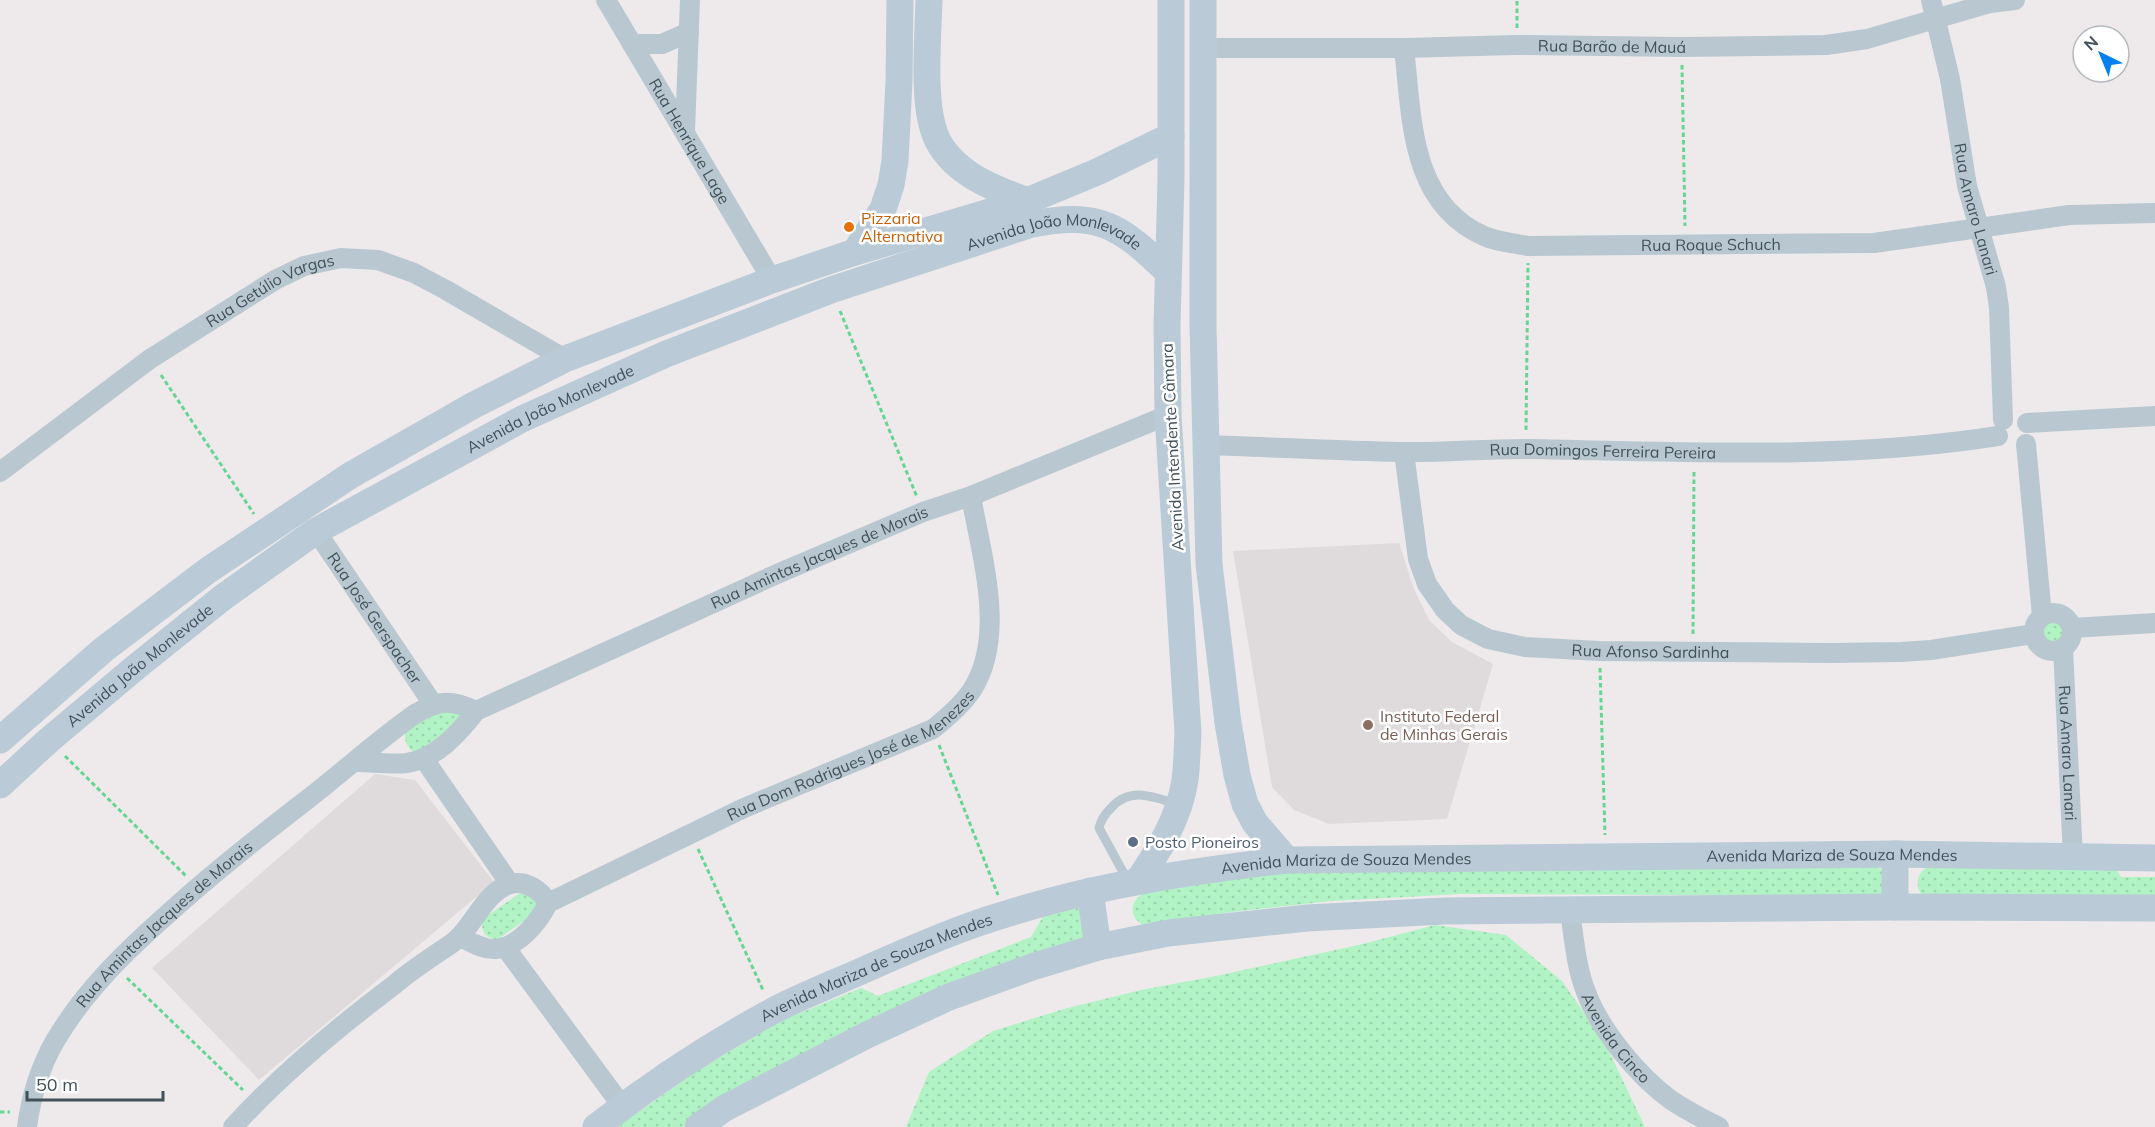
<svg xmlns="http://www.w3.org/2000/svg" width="2155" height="1127" viewBox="0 0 2155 1127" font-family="Mulish,sans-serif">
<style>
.education{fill:#dfdbdd}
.grass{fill:url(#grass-dots)}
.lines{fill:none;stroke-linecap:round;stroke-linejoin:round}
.path{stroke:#66d593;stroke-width:3;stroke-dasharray:4.5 3;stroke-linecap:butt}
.lane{stroke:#b9c8d0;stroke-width:9}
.street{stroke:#b9c8d0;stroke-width:20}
.secondary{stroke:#bacbd7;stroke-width:27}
.food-dot{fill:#e8710a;stroke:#fff;stroke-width:2}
.education-dot{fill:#8d6e63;stroke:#fff;stroke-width:2}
.service-dot{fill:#5c6f8a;stroke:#fff;stroke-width:2}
.labels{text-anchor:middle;stroke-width:5;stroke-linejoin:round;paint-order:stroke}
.street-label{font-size:16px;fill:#41515a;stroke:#fff}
.food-label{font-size:16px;fill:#c56008;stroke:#fff;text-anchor:start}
.education-label{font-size:16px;fill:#785e54;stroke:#fff;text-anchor:start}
.service-label{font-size:16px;fill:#4e5e75;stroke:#fff;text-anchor:start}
</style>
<defs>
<pattern id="grass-dots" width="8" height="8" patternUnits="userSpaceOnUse" patternTransform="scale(1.5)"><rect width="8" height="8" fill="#b1f3c4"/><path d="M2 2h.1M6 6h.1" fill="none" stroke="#99d2ab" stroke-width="1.8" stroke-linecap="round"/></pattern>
</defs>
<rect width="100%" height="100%" fill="#eeeaeb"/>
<path class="education" d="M1399 543 1414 589 1429 620 1452 642 1493 664 1447 819 1329 824 1294 810 1272 787 1233 551Z
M375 774 415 780 494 882 259 1080 152 968Z"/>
<path class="grass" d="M2039 629a13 13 0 1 1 26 0a13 13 0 1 1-26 0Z
M453 702 468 716 417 754C408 749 404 742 405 732Z
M2114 865 2121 877H2155V897L1921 894C1915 884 1917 874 1927 867Z
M1878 867 1883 871 1882 896 1461 894 1331 901 1231 912 1146 926C1130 920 1128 904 1142 894L1228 878 1330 869Z
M526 889 544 907 498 939C485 940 479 929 484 918Z
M1077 908 1083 910 1087 938 720 1100 683 1127H619L623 1123 697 1071 781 1021 861 988 878 996 1031 937 1044 915Z
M1435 925 1506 935 1562 981 1605 1043 1645 1127H906L929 1072 993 1031 1064 1009 1141 990 1216 976 1363 944Z"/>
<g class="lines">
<path class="path" d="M1517 28V0
M1682 65 1685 226
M840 311 917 497
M161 375 254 514
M1526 430 1528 263
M1693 634 1694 469
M1600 668 1605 835
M939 745 998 895
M65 756 186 876
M698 849 763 990
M127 978 243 1090
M0 1112H10"/>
<path class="lane" d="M1128 881 1099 828C1101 819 1105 814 1111 808 1130 786 1154 797 1177 804"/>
<g class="street">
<path id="s1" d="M606 0 772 280"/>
<path id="s2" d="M1931 0 1950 79 1967 186 1996 287 1999 308 2003 420"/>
<path d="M632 44H662L689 32"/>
<path id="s3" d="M1204 48H1404L1516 45 1681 47 1826 45 1867 39 1990 3 2015 0"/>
<path id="s4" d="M1404 48C1412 116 1409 203 1484 236 1497 242 1514 243 1528 246L1874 243 2069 215 2155 213"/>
<path d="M685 131 690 0"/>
<path d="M2027 423 2155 416"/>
<path d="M2026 444 2042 616"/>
<path id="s5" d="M1207 445C1272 447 1337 451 1401 452 1445 453 1489 448 1533 449 1687 452 1846 460 1998 436"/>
<path id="s6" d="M1404 452 1418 559 1427 584 1445 610 1461 625 1488 639 1525 647 1599 651 1831 653 1901 652 1931 650 2034 634"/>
<path id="s7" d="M0 472 150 359 275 280 304 266 341 258 378 260 414 273 446 290 565 359"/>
<path id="s8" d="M316 531 433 704"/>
<circle cx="2053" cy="632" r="19"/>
<path d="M2072 628 2155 623"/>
<path id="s9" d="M2063 648 2073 858"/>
<path d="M424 759 510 884"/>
<path id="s10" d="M356 762C373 762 391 765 407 763 436 759 459 733 476 711L777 574 923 512 971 496 1168 415"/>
<path id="s11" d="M1570 911C1574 938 1576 967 1586 992 1600 1030 1638 1076 1671 1100 1686 1110 1703 1119 1719 1127"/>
<path id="s12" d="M460 937C471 942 483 950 496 949 518 947 539 922 548 903L744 808 933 729C948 717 962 705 972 690 1007 635 981 555 971 496"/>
<path d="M505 947 622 1106"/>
<path id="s13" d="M27 1127C31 1097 40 1067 55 1041 85 990 127 950 170 912 214 872 261 835 308 799 344 771 378 740 415 714 439 700 451 699 476 711"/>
<path d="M233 1127C281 1074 337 1028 394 985 409 972 426 961 442 950 448 946 455 942 460 936 476 920 487 891 510 884 526 880 541 890 548 903"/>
</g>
<g class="secondary">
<path d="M929 0C928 35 923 96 933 128 938 147 953 163 969 174 986 186 1008 193 1027 201"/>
<path d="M1203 0V326L1209 564 1228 723 1237 775 1245 804 1255 823 1287 860"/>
<path d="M855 252 883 209 891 185 895 161 899 81 900 0"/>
<path d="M0 740 103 650 207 571 351 475 474 405 565 359 772 280 855 252 1027 201 1097 172 1171 136"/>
<path id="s14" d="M0 785 49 740 136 667 222 598 316 531 522 419 666 354 831 290 1032 224C1100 211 1120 226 1168 272"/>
<path d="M1895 854V907"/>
<path d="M1138 881C1159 850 1179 819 1185 780 1187 765 1187 749 1188 733L1168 415 1167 326 1171 179V0"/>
<path d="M1090 891 1098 947"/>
<path id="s15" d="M596 1127C651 1084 710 1045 771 1012 801 996 835 983 866 969 912 949 958 928 1006 914 1097 885 1192 871 1287 860L1895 854 2155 858"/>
<path d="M698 1127 725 1108 867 1035 949 997 1032 967 1098 947 1168 933 1307 918 1445 911 1895 907 2155 908"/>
</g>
</g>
<circle class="food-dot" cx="849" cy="227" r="6"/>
<circle class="education-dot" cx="1368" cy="725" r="6"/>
<circle class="service-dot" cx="1133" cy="842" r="6"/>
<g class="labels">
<g class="street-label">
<text dy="6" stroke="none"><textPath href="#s3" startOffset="408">Rua Barão de Mauá</textPath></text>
<text dy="6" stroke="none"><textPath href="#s1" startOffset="164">Rua Henrique Lage</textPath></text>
<text dy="6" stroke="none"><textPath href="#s2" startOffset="214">Rua Amaro Lanari</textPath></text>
<text dy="6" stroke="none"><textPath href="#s4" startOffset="444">Rua Roque Schuch</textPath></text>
<text dy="6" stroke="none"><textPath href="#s14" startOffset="1210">Avenida João Monlevade</textPath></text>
<text dy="6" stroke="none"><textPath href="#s7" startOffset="327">Rua Getúlio Vargas</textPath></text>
<text dy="6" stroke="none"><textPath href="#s14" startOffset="670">Avenida João Monlevade</textPath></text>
<text transform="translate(1172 447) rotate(-93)" y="6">Avenida Intendente Câmara</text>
<text dy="6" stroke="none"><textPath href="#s5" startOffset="396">Rua Domingos Ferreira Pereira</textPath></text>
<text dy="6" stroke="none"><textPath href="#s10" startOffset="516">Rua Amintas Jacques de Morais</textPath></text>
<text dy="6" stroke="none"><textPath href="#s8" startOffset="105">Rua José Gerspacher</textPath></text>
<text dy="6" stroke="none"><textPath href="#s6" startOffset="382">Rua Afonso Sardinha</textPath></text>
<text dy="6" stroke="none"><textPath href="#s14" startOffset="184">Avenida João Monlevade</textPath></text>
<text dy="6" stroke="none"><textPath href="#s12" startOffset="448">Rua Dom Rodrigues José de Menezes</textPath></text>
<text dy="6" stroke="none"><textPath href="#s9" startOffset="105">Rua Amaro Lanari</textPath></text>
<text dy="6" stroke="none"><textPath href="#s15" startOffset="1296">Avenida Mariza de Souza Mendes</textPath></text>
<text dy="6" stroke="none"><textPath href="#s15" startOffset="810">Avenida Mariza de Souza Mendes</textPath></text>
<text dy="6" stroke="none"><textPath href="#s13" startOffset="252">Rua Amintas Jacques de Morais</textPath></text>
<text dy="6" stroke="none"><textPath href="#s15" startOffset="324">Avenida Mariza de Souza Mendes</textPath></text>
<text dy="6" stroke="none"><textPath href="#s11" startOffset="138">Avenida Cinco</textPath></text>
</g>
<g class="food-label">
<text x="861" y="224">Pizzaria<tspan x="861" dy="18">Alternativa</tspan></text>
</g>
<g class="education-label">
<text x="1380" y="722">Instituto Federal<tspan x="1380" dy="18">de Minhas Gerais</tspan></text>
</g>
<g class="service-label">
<text x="1145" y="848">Posto Pioneiros</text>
</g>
</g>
<g transform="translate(2101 54) rotate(317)"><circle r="28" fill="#ffffff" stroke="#b3b9bd" stroke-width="1.5"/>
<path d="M0-4.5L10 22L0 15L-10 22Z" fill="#0381ef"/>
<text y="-9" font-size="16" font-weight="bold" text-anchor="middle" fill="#41515a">N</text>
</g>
<path d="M27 1091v9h136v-9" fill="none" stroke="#41515a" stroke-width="3"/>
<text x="36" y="1091" font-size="18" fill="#41515a" stroke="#ffffff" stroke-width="4.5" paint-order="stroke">50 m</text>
</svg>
